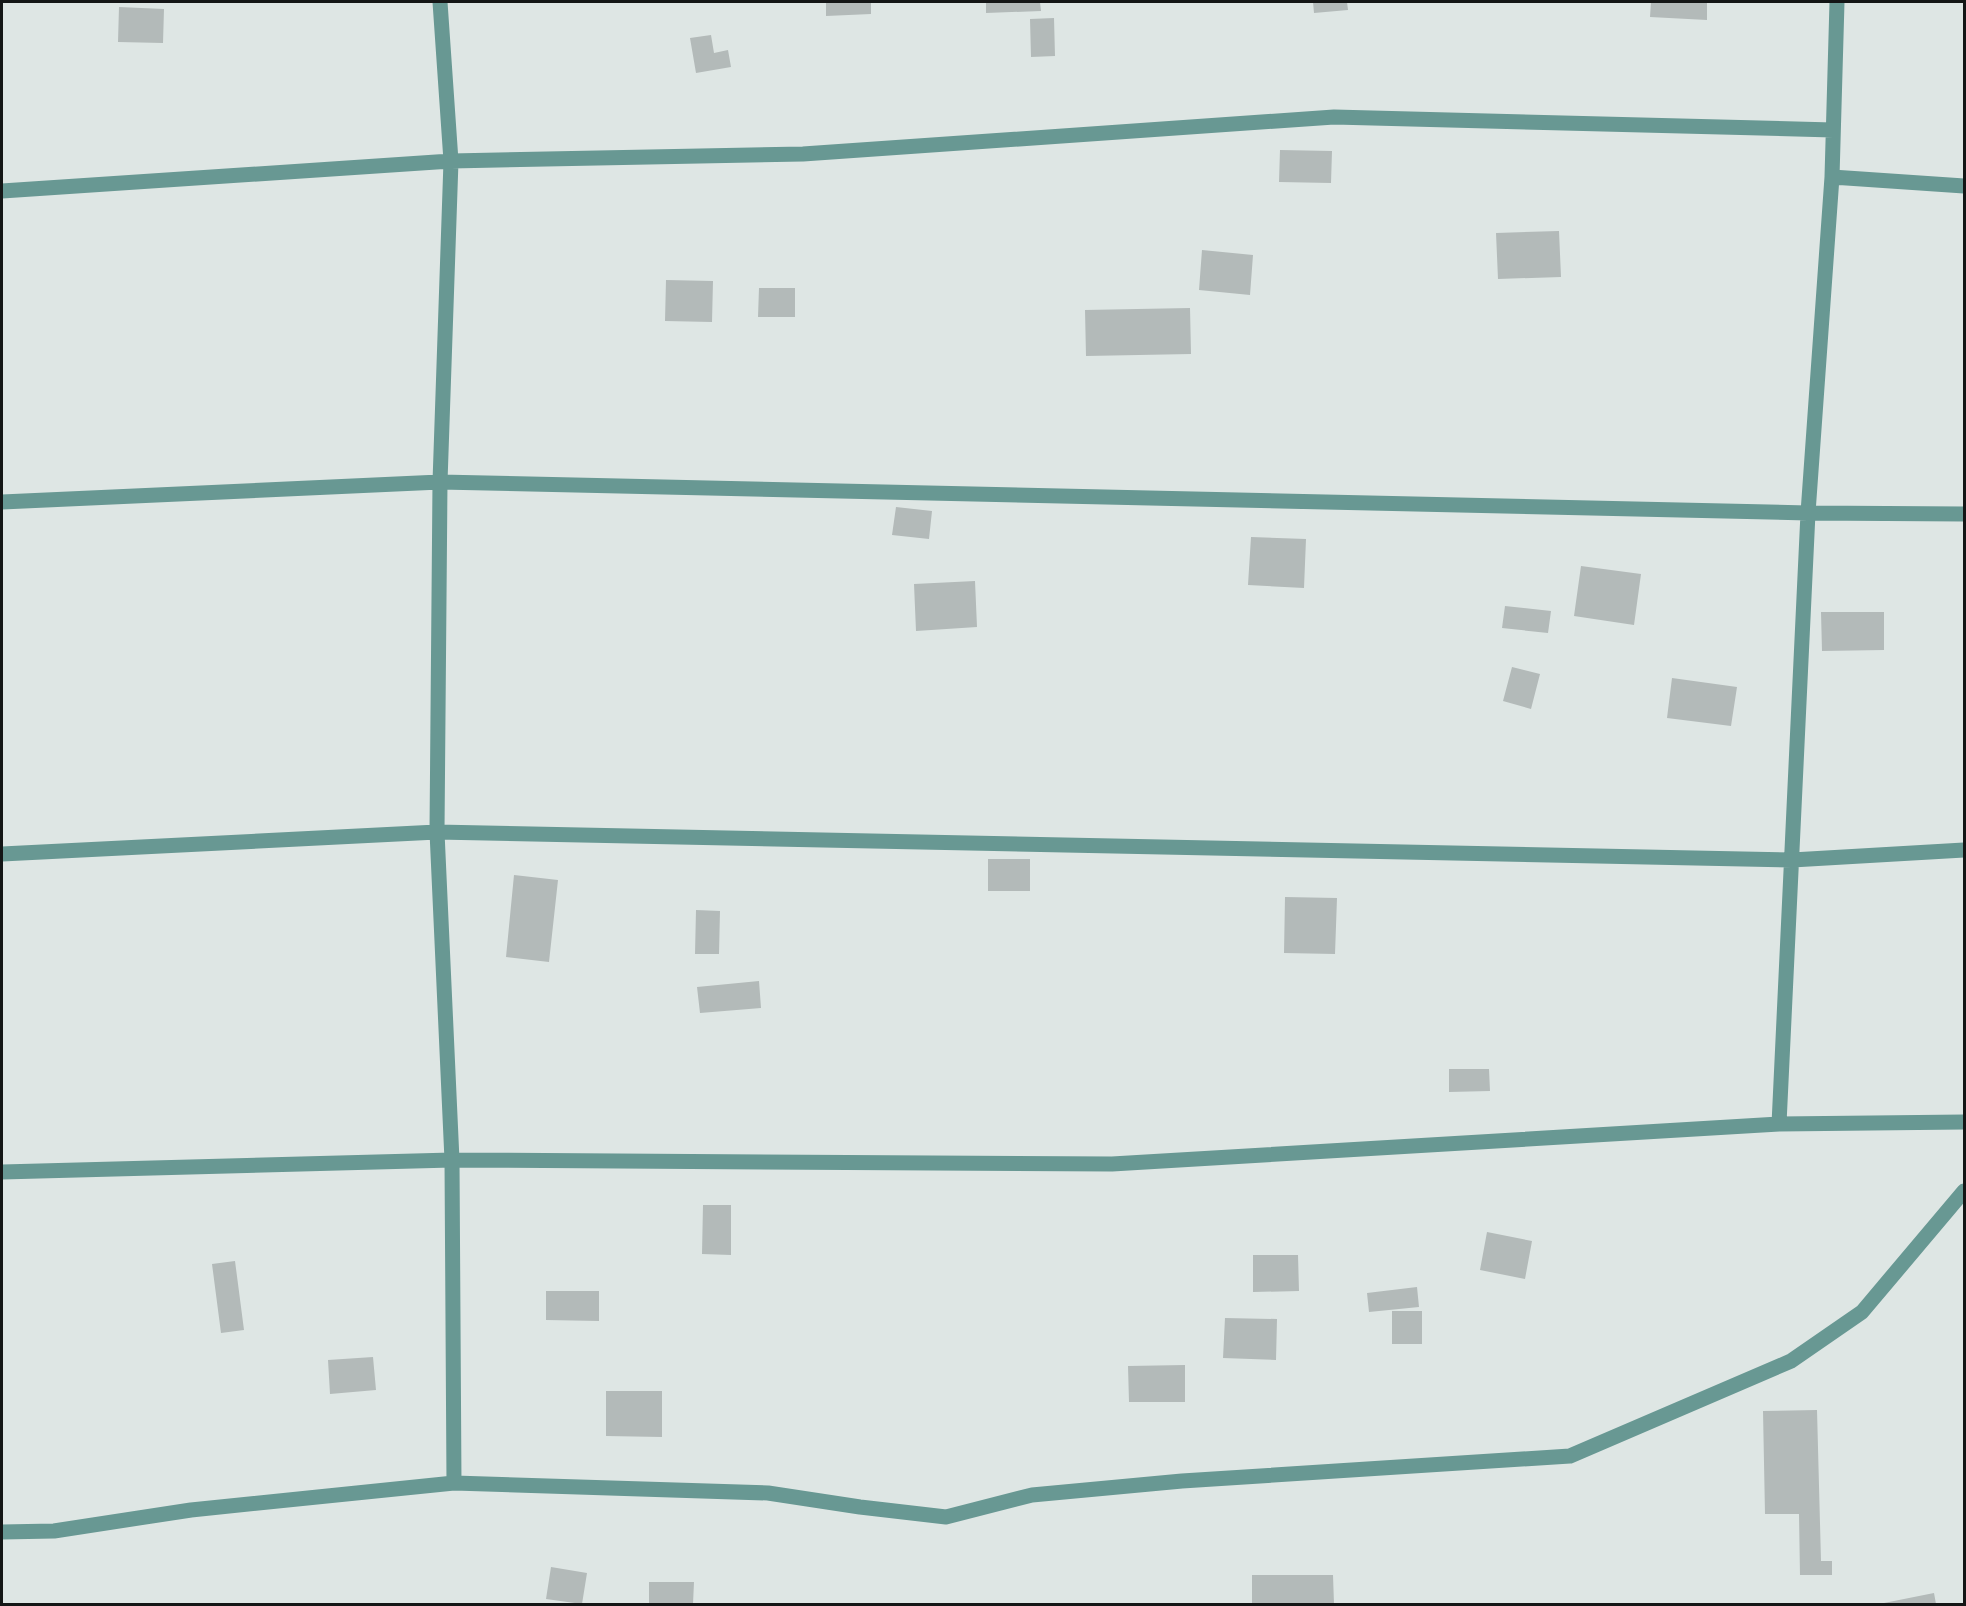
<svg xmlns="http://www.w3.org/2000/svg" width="1966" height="1606" viewBox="0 0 1966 1606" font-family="'Work Sans',sans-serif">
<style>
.building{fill:#b3bab9}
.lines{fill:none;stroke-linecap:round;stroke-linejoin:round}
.minor{stroke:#689893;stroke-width:15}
</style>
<rect width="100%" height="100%" fill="#dee6e4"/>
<path class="building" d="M826 2H871V14L826 16Z
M986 2H1040L1041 11 986 13Z
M1313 2H1347L1348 10 1314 13Z
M1651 2H1707V20L1650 17Z
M119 7 164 9 163 43 118 42Z
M1054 18 1055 56 1031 57 1030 19Z
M711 35 714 53 728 50 731 67 696 73 690 38Z
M1280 150 1332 151 1331 183 1279 182Z
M1559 231 1561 277 1498 279 1496 233Z
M1202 250 1253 255 1250 295 1199 290Z
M666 280 713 281 712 322 665 321Z
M759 288H795V317H758Z
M1190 308 1191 354 1086 356 1085 310Z
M896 507 932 511 929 539 892 535Z
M1251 537 1306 539 1304 588 1248 585Z
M1581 566 1641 574 1634 625 1574 616Z
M975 581 977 627 916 631 914 584Z
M1505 606 1551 611 1548 633 1502 628Z
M1821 612H1884V650L1822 651Z
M1512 667 1540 674 1531 709 1503 701Z
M1672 678 1737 687 1731 726 1667 718Z
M988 859H1030V891H988Z
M514 875 558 880 549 962 506 957Z
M1285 897 1337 898 1335 954 1284 953Z
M696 910 720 911 719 954H695Z
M759 981 761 1008 700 1013 697 987Z
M1449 1069H1489L1490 1091 1449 1092Z
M703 1205H731V1255L702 1254Z
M1487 1232 1532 1241 1525 1279 1480 1270Z
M1253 1255H1298L1299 1291 1253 1292Z
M235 1261 244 1330 221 1333 212 1264Z
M1417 1287 1419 1307 1369 1312 1367 1293Z
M546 1291H599V1321L546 1320Z
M1392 1311H1422V1344H1392Z
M1225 1318 1277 1319 1276 1360 1223 1358Z
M373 1357 376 1390 330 1394 328 1360Z
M1185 1365V1402H1129L1128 1366Z
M606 1391H662V1437L606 1436Z
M1817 1410 1821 1561H1832V1575H1800L1799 1514H1765L1763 1411Z
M551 1567 587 1573 582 1604 546 1599Z
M1252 1575H1333L1334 1604H1252Z
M649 1582H694L693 1604H649Z
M1934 1593 1936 1604H1884V1603Z"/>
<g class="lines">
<path class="minor" d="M1837 2 1832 177 1808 513 1964 514
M1832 177 1964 186
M2 191 451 161 803 154 1334 117 1833 130
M2 502 440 482 1808 513 1779 1124
M2 854 437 832 1792 860 1964 850
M2 1172 452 1160 437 832 440 482 451 161 440 2
M454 1483 452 1160 1112 1164 1779 1124 1964 1122
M2 1532 54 1531 191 1510 454 1483 768 1493 860 1507 946 1517 1032 1495 1182 1481 1570 1456 1791 1361 1862 1312 1964 1191"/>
</g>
<rect width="1966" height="1606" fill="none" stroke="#141616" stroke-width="6"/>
</svg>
